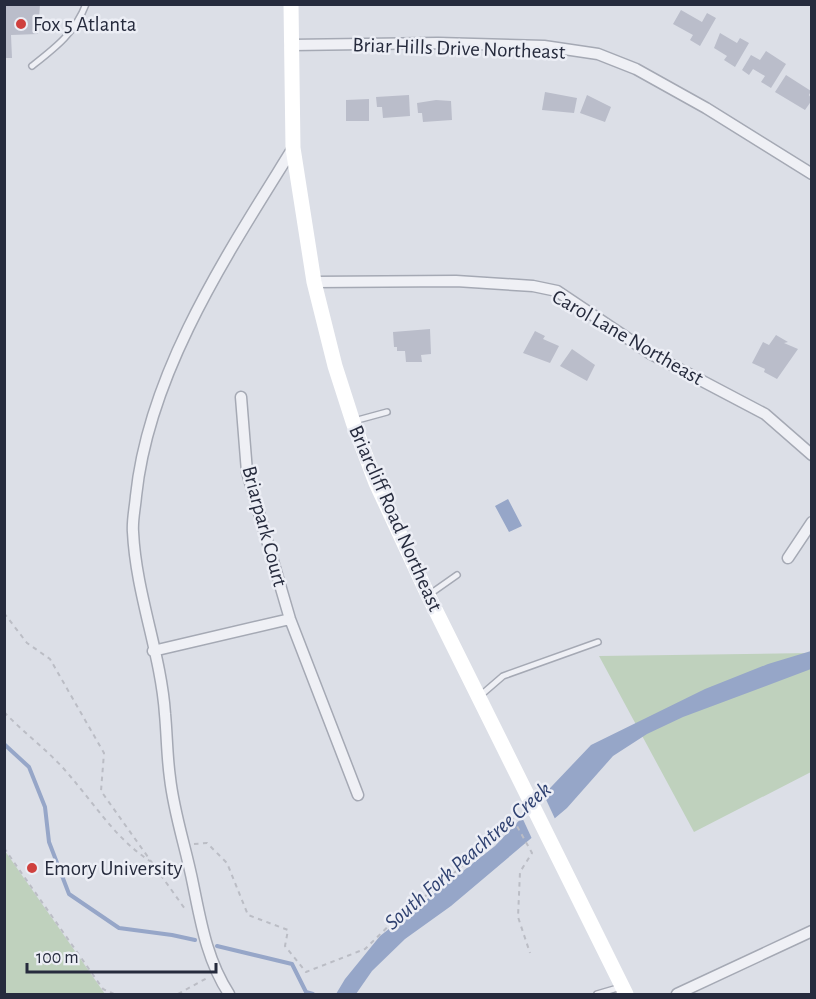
<svg xmlns="http://www.w3.org/2000/svg" width="816" height="999" viewBox="0 0 816 999" font-family="'Alegreya Sans',sans-serif">
<style>
.green{fill:#bfd1bd}
.water{fill:#96a6c8}
.pier{fill:#dcdfe7}
.lines{fill:none;stroke-linecap:round;stroke-linejoin:round}
.stream{stroke:#96a6c8;stroke-width:4}
.building{fill:#babdca}
.service-casing{stroke:#a5a9b4;stroke-width:8}
.minor-casing{stroke:#a5a9b4;stroke-width:13}
.path{stroke:#bbbdc5;stroke-width:2;stroke-dasharray:4.5 4.5;stroke-linecap:butt}
.service{stroke:#eff0f5;stroke-width:5}
.minor{stroke:#eff0f5;stroke-width:10}
.secondary{stroke:#fff;stroke-width:15}
.poi-dot{fill:#cf403e;stroke:#eceef5;stroke-width:2}
.labels{text-anchor:middle;stroke-width:5;stroke-linejoin:round;paint-order:stroke}
.poi-label{font-size:21px;fill:#262b3d;stroke:#eceef5;text-anchor:start}
.street-label{font-size:21px;fill:#262b3d;stroke:#eceef5}
.water-label{font-size:22px;font-style:italic;fill:#304271;stroke:#eceef5}
</style>
<rect width="100%" height="100%" fill="#dcdfe7"/>
<path class="green" d="M811 653V772L694 832 599 656Z
M5 851 105 994H5Z"/>
<path class="water" d="M508 499 522 526 509 532 495 506Z
M811 651V669L683 717 647 734 613 756 567 808 451 906 405 939 372 971 356 994H336L345 979 380 936 495 846 591 745 705 689 768 664Z"/>
<path class="pier" d="M543 793 556 821 533 841 521 815Z"/>
<g class="lines">
<path class="stream" d="M4 744 29 767 45 807 49 842 69 894 119 928 172 935 195 940
M217 946 292 964 306 992 313 994"/>
</g>
<path class="building" d="M4 4H40L38 34 11 35 12 58H4Z
M681 10 702 22 707 13 716 18 700 46 690 40 693 35 673 24Z
M720 33 737 43 740 38 749 43 735 67 724 60 727 56 714 48Z
M766 51 786 64 771 88 761 82 765 76 753 69 749 75 742 70 751 55 760 60Z
M786 75 811 91 809 95 812 100 805 110 775 92Z
M545 92 577 98 574 113 542 110Z
M409 95 410 116 383 118 382 107H377L376 97Z
M587 95 611 107 605 122 580 113Z
M369 99V121H346V100Z
M436 100 451 101 452 120 423 122 422 113H418L417 103Z
M430 329 431 354 421 355 422 362H406L405 351H397V347H394L393 332Z
M535 331 545 336 543 339 559 346 550 363 523 353Z
M776 335 788 342 784 343 798 349 777 379 764 372 765 369 752 363 763 342 769 345Z
M572 349 595 365 587 381 560 366Z"/>
<g class="lines">
<g class="service-casing">
<path id="service" d="M32 66C55 48 75 33 86 4
M354 421 387 412
M430 594 457 575
M481 695 503 676 598 642
M597 994 621 987"/>
</g>
<g class="minor-casing">
<path id="minor" d="M291 45 438 43 544 46 598 54 636 69 706 108 812 174
M314 282 456 281 533 286 557 291 651 354 765 414 812 455
M241 397 247 472 290 619 358 795
M788 558 812 522
M153 651 290 619
M229 994C207 960 201 923 193 884 186 848 174 814 170 778 167 757 167 735 165 714 161 654 136 594 133 532 132 521 135 508 136 496 149 371 228 253 293 148
M677 994 812 931"/>
</g>
<path class="path" d="M4 613 27 643 50 659 104 753 101 791 185 909
M4 712C23 732 46 749 64 769 103 813 122 853 180 877
M194 844 207 843 227 863 248 915 288 930 285 946 306 972 365 949 403 912 442 884 513 819 532 853 520 872 518 917 530 953
M4 848 103 989 114 994
M178 994 207 978"/>
<use href="#service" class="service"/>
<use href="#minor" class="minor"/>
<path class="secondary" d="M291 4 293 148 314 282 335 366 353 422 376 483 428 595 626 994"/>
</g>
<g class="poi-dot">
<circle cx="21" cy="24" r="6"/>
<circle cx="32" cy="868" r="6"/>
</g>
<g class="labels">
<g class="poi-label">
<text x="33" y="31">Fox 5 Atlanta</text>
<text x="44" y="875">Emory University</text>
</g>
<g class="street-label">
<text transform="translate(459 48) rotate(2)" y="7">Briar Hills Drive Northeast</text>
<text transform="translate(628 337) rotate(30)" y="7">Carol Lane Northeast</text>
<text transform="translate(396 518) rotate(66)" y="7">Briarcliff Road Northeast</text>
<text transform="translate(265 526) rotate(75)" y="7">Briarpark Court</text>
</g>
<g class="water-label">
<text transform="translate(467 855) rotate(-41)" y="8">South Fork Peachtree Creek</text>
</g>
</g>
<rect width="816" height="999" fill="none" stroke="#262b3d" stroke-width="12"/>
<path d="M27 963v9h189v-9" fill="none" stroke="#262b3d" stroke-width="3"/>
<text x="36" y="963" font-size="18" fill="#262b3d" stroke="#eceef5" stroke-width="4.5" paint-order="stroke">100 m</text>
</svg>
